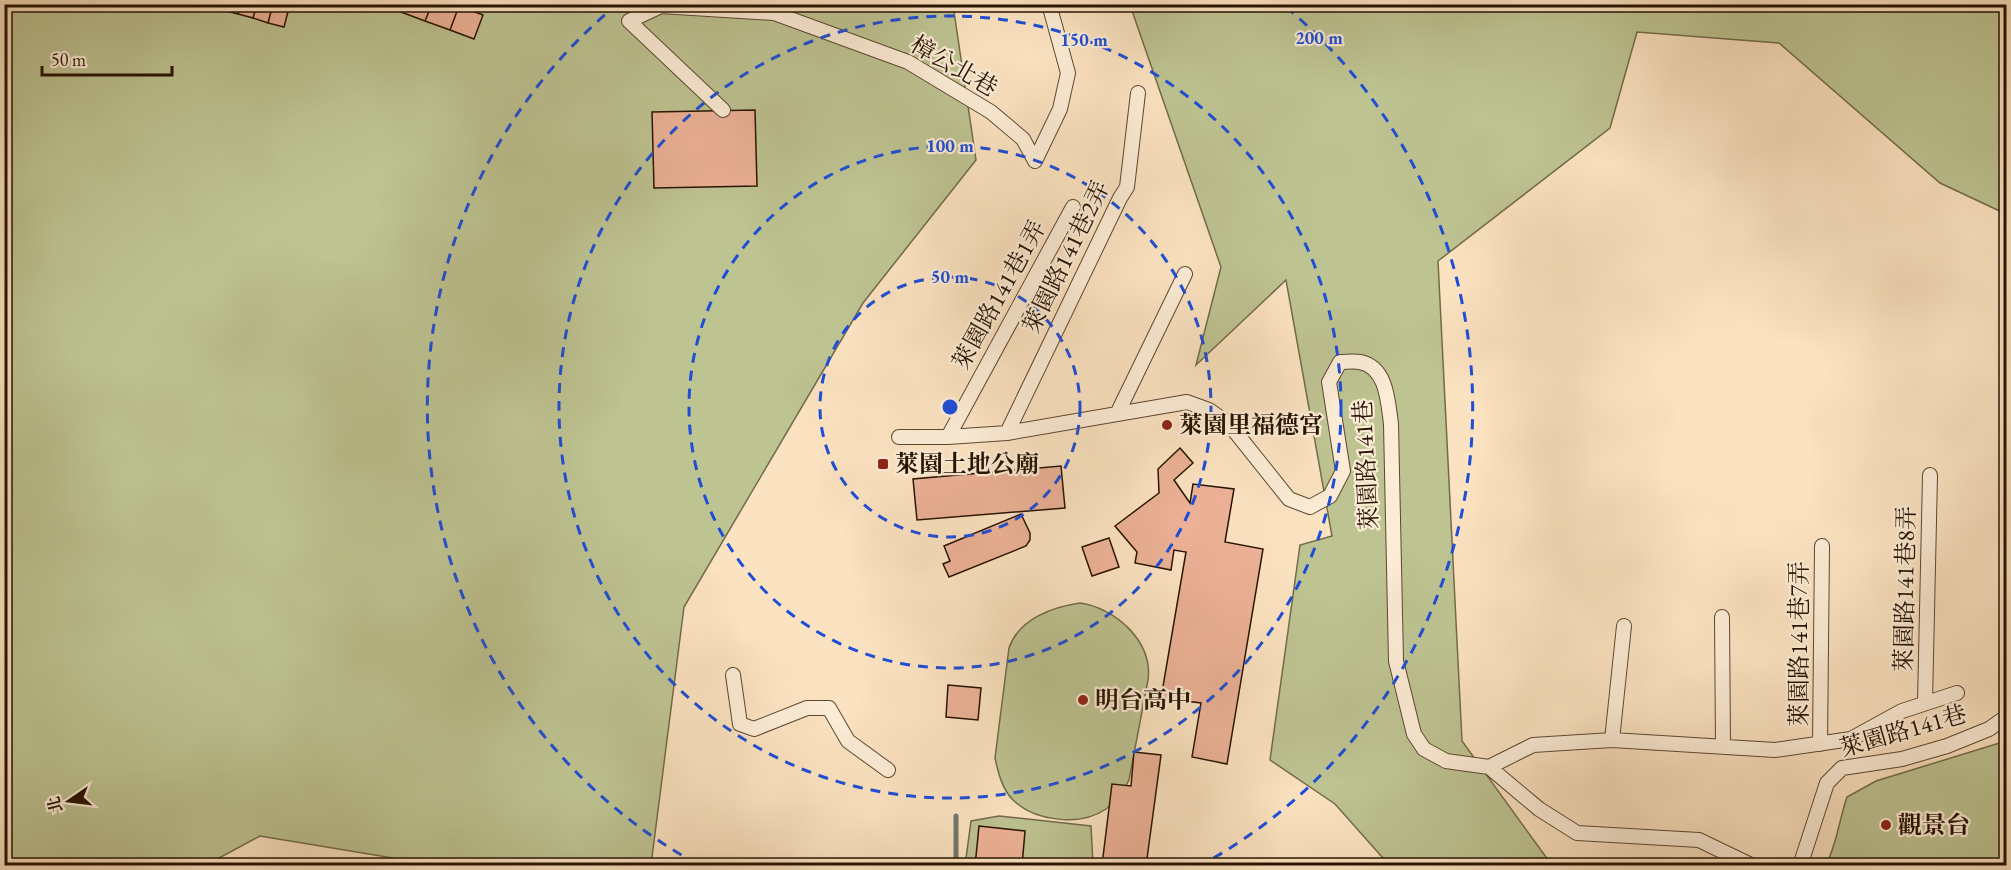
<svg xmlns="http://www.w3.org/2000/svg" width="2011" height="870" viewBox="0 0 2011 870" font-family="'EB Garamond','Noto Serif TC',serif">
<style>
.green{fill:#bec392;stroke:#726b4a;stroke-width:1.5}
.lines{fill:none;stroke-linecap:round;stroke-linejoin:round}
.stream{stroke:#6f796e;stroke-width:5}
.building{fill:#ecb196;stroke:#271301;stroke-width:1.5}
.street-casing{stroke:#5c4731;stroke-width:16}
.street{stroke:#fcecd6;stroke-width:14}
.ring{fill:none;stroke:#1d4ed8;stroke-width:3;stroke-dasharray:10 8}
.poi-dot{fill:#8f2418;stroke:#fcecd6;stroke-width:2}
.labels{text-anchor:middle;stroke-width:4.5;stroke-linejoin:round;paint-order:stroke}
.street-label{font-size:24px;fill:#271301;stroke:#fcecd6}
.poi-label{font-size:24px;font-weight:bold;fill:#271301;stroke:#fcecd6;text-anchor:start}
.centre{fill:#1d4ed8;stroke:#fcecd6;stroke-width:3}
.ring-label{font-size:18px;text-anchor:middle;font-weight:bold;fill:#1d4ed8;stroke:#fcecd6;stroke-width:4.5;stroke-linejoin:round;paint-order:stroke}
</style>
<rect width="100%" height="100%" fill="#fbe2c0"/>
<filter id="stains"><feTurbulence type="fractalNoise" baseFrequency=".00333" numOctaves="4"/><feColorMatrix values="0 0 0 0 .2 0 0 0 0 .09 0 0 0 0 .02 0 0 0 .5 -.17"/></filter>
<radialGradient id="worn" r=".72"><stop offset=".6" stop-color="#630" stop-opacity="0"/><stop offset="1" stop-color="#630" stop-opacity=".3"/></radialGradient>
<path class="green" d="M5 5H953L976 160 863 303 684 607 651 865H435L260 836 206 865 5 866Z
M1130 5H2006V214L1940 183 1779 43 1637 32 1610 128 1438 261 1462 741 1551 864 1563 865H1395L1382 857 1335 804 1270 760 1300 545 1332 536 1286 280 1196 365 1221 267Z
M1080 603C1116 608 1153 642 1148 680L1129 780C1124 790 1115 803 1106 809 1080 827 1035 821 1013 800 1002 789 998 772 995 758L1009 648C1019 619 1052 607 1080 603Z
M2006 741V865H1826C1837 844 1839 820 1847 797L1876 781Z
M999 816 1091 826 1093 865 965 866 971 821Z"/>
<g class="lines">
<path class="stream" d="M956 866V816"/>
</g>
<path class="building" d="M207 4H224L222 10Z
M224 4H240L238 14 222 10Z
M240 4H257L253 18 238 14Z
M257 4H273L268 23 253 18Z
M273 4H290L284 27 268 23Z
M382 4H404L401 12Z
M404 4H432L425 21 401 12Z
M432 4 459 6 450 30 425 21Z
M459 6 483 15 474 39 450 30Z
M755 110 757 186 654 188 652 112Z
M1180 448 1193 463 1174 480 1190 503 1193 484 1234 489 1225 542 1263 549 1227 764 1192 757 1201 703 1161 698 1186 552 1174 550 1171 570 1135 563 1137 552 1115 526 1159 493 1158 469Z
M1061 466 1065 508 917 520 913 479Z
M1021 514 1030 533V540L1026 546 949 577 943 564 950 561 944 546Z
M1109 538 1119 567 1092 576 1082 547Z
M948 685 981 688 978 720 946 717Z
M1134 752 1161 755 1146 866 1102 865 1112 784 1131 786Z
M979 826 1025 831 1022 866H975Z"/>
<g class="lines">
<g class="street-casing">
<path id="street" d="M767 4 774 13 908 62 991 112 1023 139 1035 161
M723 110 629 21 661 6 774 13
M1035 161 1060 109 1068 73 1049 4
M1117 414 1185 274
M1007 433 1120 198 1127 187 1138 93
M899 437H948L1007 433 1187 402 1209 410 1229 424 1289 499 1310 507 1330 496 1343 471 1329 382 1340 362C1346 362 1354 361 1360 362 1387 367 1388 402 1391 424L1396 661 1414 734 1424 749 1446 761 1489 767 1533 745 1612 740 1775 750 1851 739 1902 711 1957 693
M948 437 1073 207
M1722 617 1723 746
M733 675 740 724 754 729 807 708H829L848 741 888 770
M1925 703 1930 475
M1612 740 1624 626
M1820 744 1822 546
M1489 767 1539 809 1577 833 1699 840 1753 866
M1800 866 1827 783 1842 768 1902 759 1947 746 1989 729 2006 717"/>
</g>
<use href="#street" class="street"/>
</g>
<g class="ring">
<circle cx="950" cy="407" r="130"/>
<circle cx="950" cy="407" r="261"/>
<circle cx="950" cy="407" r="391"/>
<path d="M697 864A522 522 0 0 1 614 7M1286 7A522 522 0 0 1 1203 864"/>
</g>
<g class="poi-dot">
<circle cx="1167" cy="425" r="6"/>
<rect x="877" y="458" width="12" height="12" rx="3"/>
<circle cx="1083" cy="700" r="6"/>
<circle cx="1886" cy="825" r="6"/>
</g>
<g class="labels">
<g class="street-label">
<text transform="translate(954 66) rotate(30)" y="8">樟公北巷</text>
<text transform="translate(1066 257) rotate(-64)" y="8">萊園路141巷2弄</text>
<text transform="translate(999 295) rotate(-61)" y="8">萊園路141巷1弄</text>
<text transform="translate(1366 465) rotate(-93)" y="8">萊園路141巷</text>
<text transform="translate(1905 589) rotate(-89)" y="8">萊園路141巷8弄</text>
<text transform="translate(1799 644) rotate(-90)" y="8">萊園路141巷7弄</text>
<text transform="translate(1903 731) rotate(-16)" y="8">萊園路141巷</text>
</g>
<g class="poi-label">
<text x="1179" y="433">萊園里福德宮</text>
<text x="895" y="472">萊園土地公廟</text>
<text x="1095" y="708">明台高中</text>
<text x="1898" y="833">觀景台</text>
</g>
</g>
<circle cx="950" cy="407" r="9" class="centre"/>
<g class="ring-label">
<text x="1319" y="44">200 m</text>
<text x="1084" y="46">150 m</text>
<text x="950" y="152">100 m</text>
<text x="950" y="283">50 m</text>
</g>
<rect width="2011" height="870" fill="none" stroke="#fbe2c0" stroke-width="24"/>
<rect x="6" y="6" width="1999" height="858" fill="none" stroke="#271301" stroke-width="3"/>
<rect x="12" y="12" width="1987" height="846" fill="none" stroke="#271301" stroke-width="1.5"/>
<g transform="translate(69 801) rotate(256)" stroke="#fcecd6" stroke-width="4.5" paint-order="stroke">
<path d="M0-4.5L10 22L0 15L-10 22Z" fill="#271301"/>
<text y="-9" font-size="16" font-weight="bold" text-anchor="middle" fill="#271301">北</text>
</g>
<path d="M42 66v9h130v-9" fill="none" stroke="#271301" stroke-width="3"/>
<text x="51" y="66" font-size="18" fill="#271301" stroke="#fcecd6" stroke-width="4.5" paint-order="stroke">50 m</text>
<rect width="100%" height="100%" filter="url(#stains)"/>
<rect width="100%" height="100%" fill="url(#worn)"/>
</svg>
